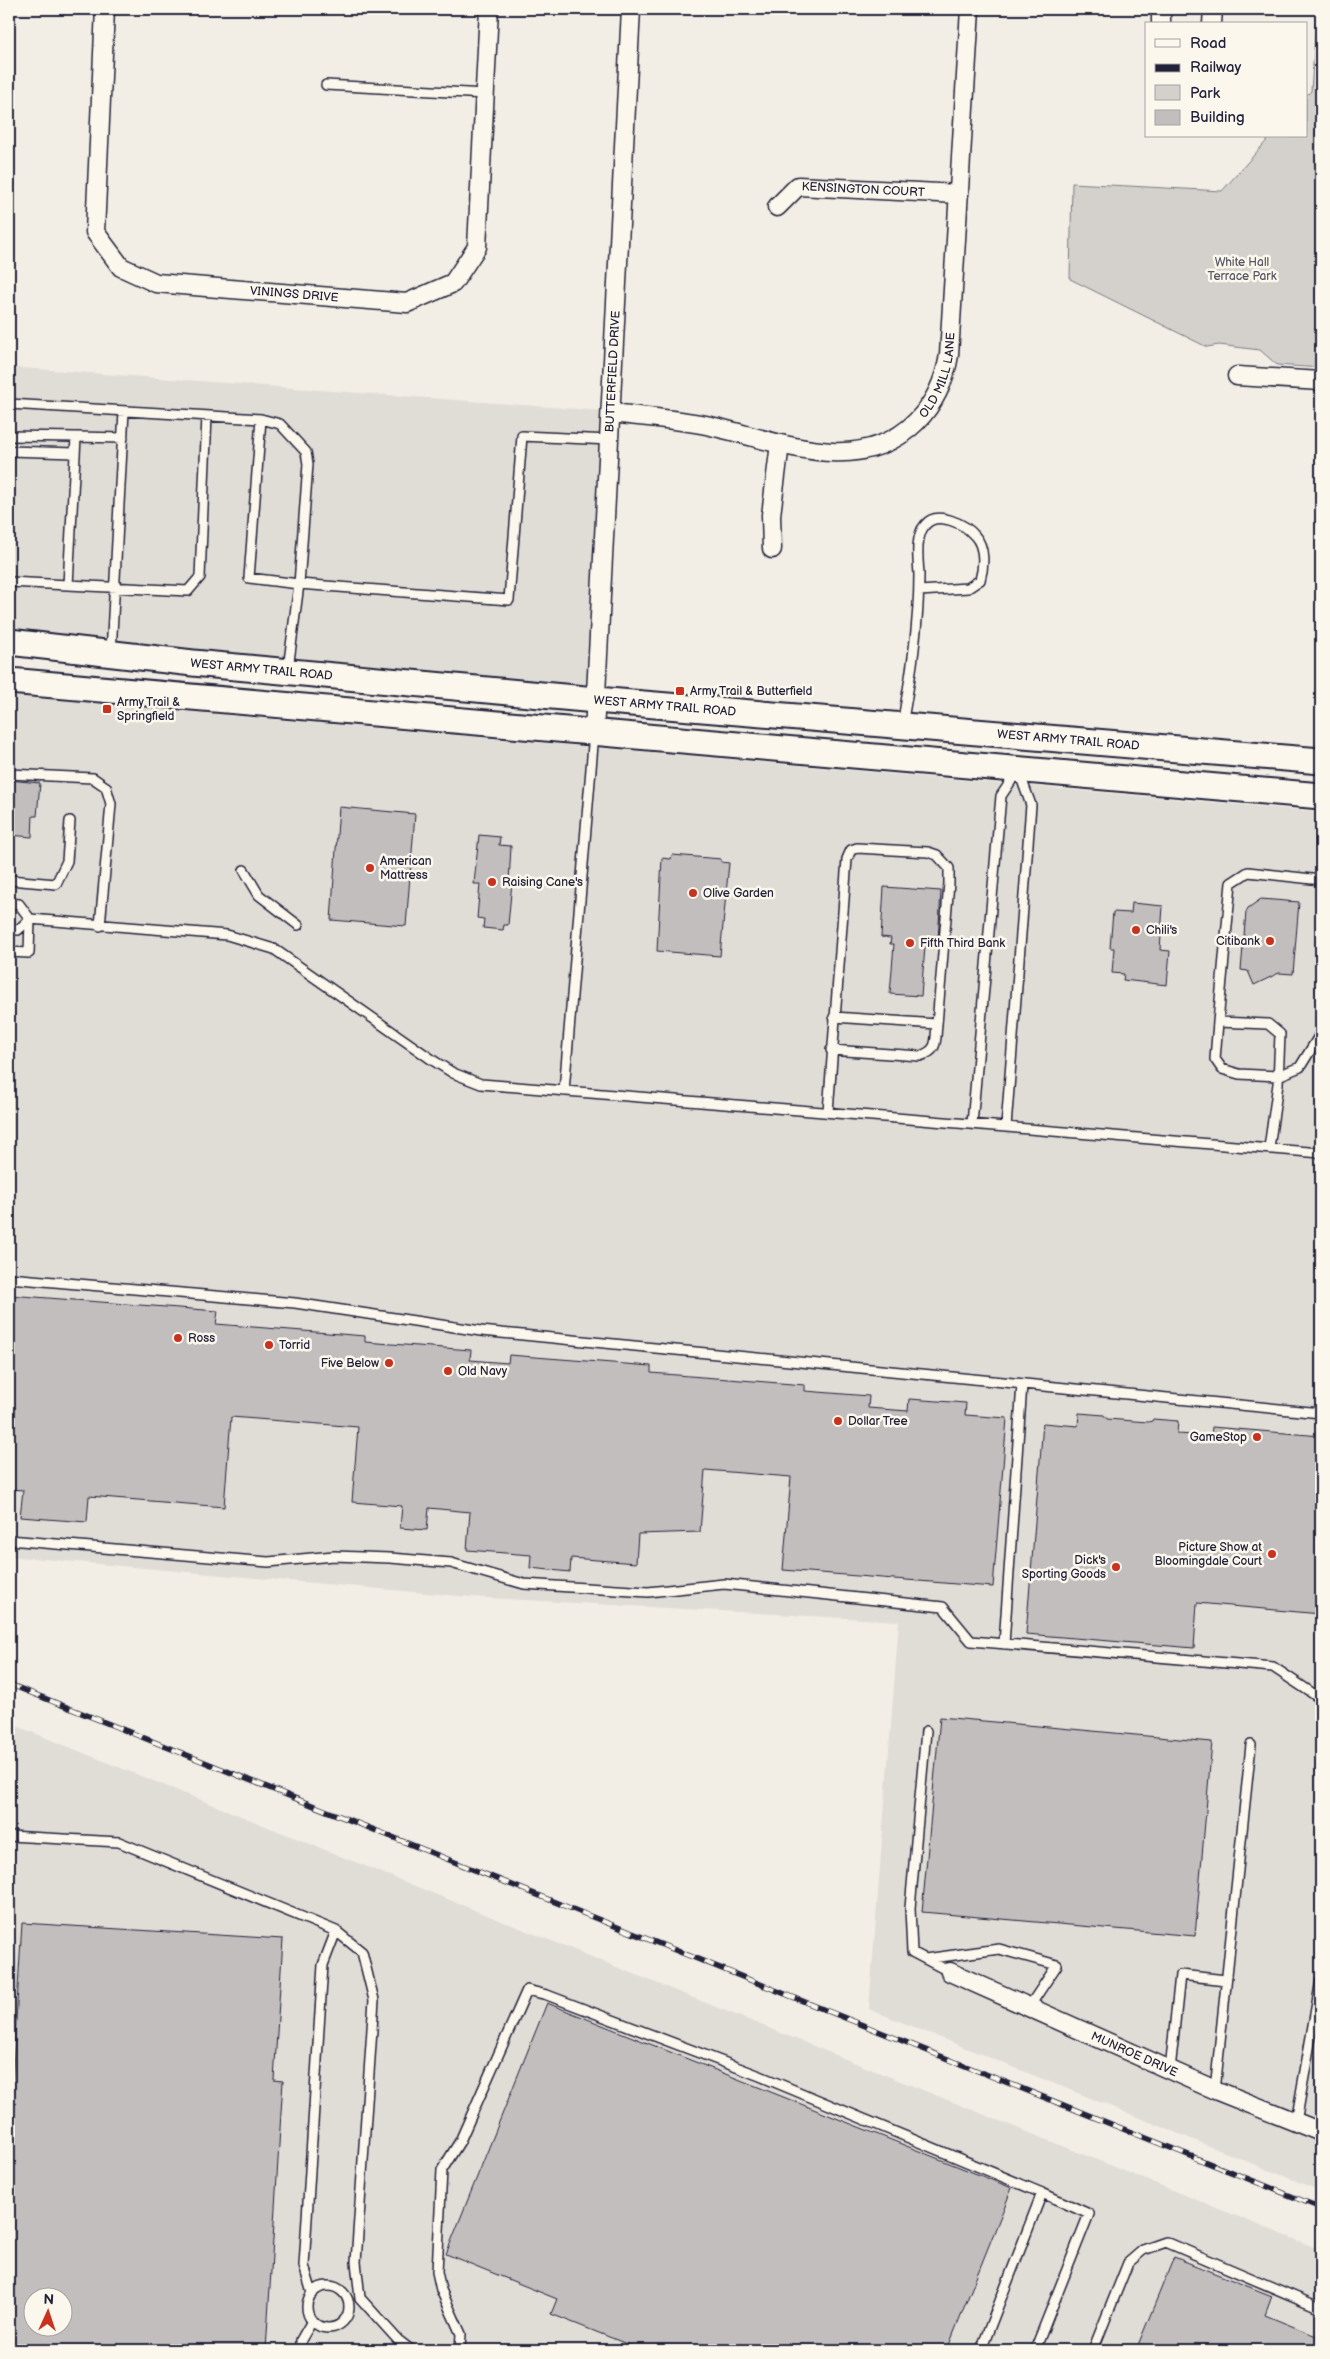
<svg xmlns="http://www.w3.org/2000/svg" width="1330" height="2359" viewBox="0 0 1330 2359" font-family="'Balsamiq Sans',sans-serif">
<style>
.built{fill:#e0dcd6;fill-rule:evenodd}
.green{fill:#d4d1cc;stroke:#7b7a84}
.building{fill:#c2bebe;stroke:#22223b;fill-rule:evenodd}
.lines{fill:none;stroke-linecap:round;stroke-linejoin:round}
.service-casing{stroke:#22223b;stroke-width:12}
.minor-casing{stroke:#22223b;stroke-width:21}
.secondary-casing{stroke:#22223b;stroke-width:29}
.service{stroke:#fbf7ec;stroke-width:9}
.minor{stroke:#fbf7ec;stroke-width:18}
.secondary{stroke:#fbf7ec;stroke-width:25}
.rail-casing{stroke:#22223b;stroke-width:5.5}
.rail{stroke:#fbf7ec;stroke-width:4;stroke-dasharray:11;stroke-linecap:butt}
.poi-dot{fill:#c8321e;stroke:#fbf7ec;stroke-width:2}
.labels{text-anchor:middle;stroke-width:5;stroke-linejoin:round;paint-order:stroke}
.street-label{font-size:12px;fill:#22223b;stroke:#fbf7ec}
.park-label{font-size:12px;fill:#575766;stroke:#fbf7ec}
.poi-label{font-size:12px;fill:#22223b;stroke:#fbf7ec;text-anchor:start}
</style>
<rect width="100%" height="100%" fill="#f2eee5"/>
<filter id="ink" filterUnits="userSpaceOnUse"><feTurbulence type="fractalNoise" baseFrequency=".02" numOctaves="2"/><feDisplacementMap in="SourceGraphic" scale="10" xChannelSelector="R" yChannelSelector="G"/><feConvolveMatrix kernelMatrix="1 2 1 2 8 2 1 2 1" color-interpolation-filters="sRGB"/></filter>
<g filter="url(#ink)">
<path class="built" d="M9 367 603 411 589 691 9 636Z
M9 696 1321 812V2191L869 2009 899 1621 472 1597 9 1556Z
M9 1723 1321 2250V2350H9ZM32 2296H62V2326H32Z"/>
<path class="green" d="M1317 9H1321V368L1277 365 1260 350 1219 345 1207 347 1070 279 1072 183 1222 191 1271 136H1306V96L1311 91Z"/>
<path class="building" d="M9 780 40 783 37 816H33L32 837 9 835Z
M339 807 415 814 406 926 331 920Z
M479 835 500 837 499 845 511 846 509 882H512L508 925H504L503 930 483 928 484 919 477 918 480 884H474Z
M672 855 721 859V862L729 863 720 956 657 951 662 858 671 859Z
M884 887 941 891 938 941H930V947H925L921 996 890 994 894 944H890L891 938 881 937Z
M1261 899 1299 902 1293 974 1279 973 1254 985 1248 971 1241 970 1246 912 1248 908Z
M1132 903 1163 906 1160 950 1170 951 1167 985 1123 980 1124 974 1112 973 1114 948H1110L1113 912 1131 913Z
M9 1295 218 1311 216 1324 365 1336V1342L471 1350 470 1360 508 1363 509 1355 651 1366V1373L805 1385V1391L869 1396 868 1408 908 1411 909 1399 966 1403 965 1415 1007 1418 993 1587 783 1570 791 1477 705 1470 700 1532 638 1534 636 1563 571 1558 570 1572 530 1568 531 1555 467 1550 470 1512 429 1508 427 1530 400 1528 402 1506 352 1502 358 1427 231 1417 224 1507 89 1496 87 1522 20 1517 23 1490 9 1489Z
M1079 1413 1104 1415 1107 1419 1148 1422 1152 1421 1153 1419 1178 1421 1177 1434 1211 1436 1212 1427 1321 1436V1614L1197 1603 1194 1648 1026 1634 1043 1423 1078 1426Z
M940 1717 1212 1742 1195 1936 922 1912Z
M22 1923 283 1939 274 2080 283 2081 266 2350H9V2133ZM32 2296H62V2326H32Z
M547 2003 1012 2188 947 2350H642L551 2314 557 2299 446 2254Z
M1174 2257 1272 2296 1265 2315 1321 2338V2350H1136Z"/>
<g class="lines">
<g class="service-casing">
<path id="service" d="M326 85 485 94
M9 404 261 419 280 424 306 452 308 464 299 584 288 669
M261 419 249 578 299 584 509 600 522 436 610 440
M9 436 76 437
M123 438 76 437 68 585 188 591 200 577 207 416
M9 451 75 453
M9 582 68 585
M111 653 124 411
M902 725C911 675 919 625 919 574 918 560 915 536 925 525 937 510 965 524 975 536 985 547 984 566 980 580L968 588 919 591
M9 774 93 778 106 787 111 804 100 926
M244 870 259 895 298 925
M9 880 56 884 67 861 70 821
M9 903 19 904 30 919 29 953 9 952
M9 929 18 930 30 919 227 935 274 949 434 1061 453 1073 481 1084 1321 1153
M1218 1022 1231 883 1248 872 1321 880
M831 1050 920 1056C939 1050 935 1041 937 1024L834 1017
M564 1091 594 733
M828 1112 847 859 851 850 857 848 928 852 937 855 949 868V883L937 1024
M972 1124 1001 796 1017 772
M1006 1127 1031 805 1019 772
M1269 1148 1278 1084 1280 1034 1268 1024 1218 1022 1215 1059 1222 1069 1239 1074 1278 1076 1300 1067 1321 1033
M9 1278 295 1303 481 1331 1321 1413
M9 1540 268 1562 334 1556 390 1558 451 1563 524 1584 648 1592 724 1584 943 1607 971 1641 1273 1667 1321 1699
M1004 1644 1022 1384
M926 1731 910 1908 912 1952 950 1972
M9 1836 119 1842 336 1931 362 1952 374 2000 356 2262 360 2298 398 2340 411 2350
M925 1959 999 1949 1057 1965 1029 2007
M1170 2070 1180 1975 1226 1980
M1215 2090 1251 1745
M1296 2122 1321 1980
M307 2307a21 21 0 1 1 42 0a21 21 0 1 1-42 0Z
M312 2293 304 2266 323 1965 336 1931
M301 2350V2340L312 2321
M460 2350 461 2334 441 2290 437 2272 442 2170 460 2141 527 1990 547 1995 760 2076 1042 2193 981 2350
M1035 2350 1089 2214 1042 2193
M1093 2350 1128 2263 1143 2250 1166 2242 1321 2308"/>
</g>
<g class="minor-casing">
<g id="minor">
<path id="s1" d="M105 9 95 232 121 267 156 283 407 303 453 283 477 247 489 9"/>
<path d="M1161 24V9"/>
<path d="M1212 24 1213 9"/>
<path id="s2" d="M777 207 798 186 959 194"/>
<path d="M1237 376 1321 381"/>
<path id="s3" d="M612 413C643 417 675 419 706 425 774 439 857 480 916 422 934 404 945 380 949 355L970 9"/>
<path d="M772 549 771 515 780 444"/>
<path id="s4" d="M594 733 631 9"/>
<path id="s5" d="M950 1972 1215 2090 1321 2132"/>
</g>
</g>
<g class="secondary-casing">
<g id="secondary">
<path id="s6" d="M9 642 193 663 596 700 1321 761"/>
<path d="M9 681 1321 796"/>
</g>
</g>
<use href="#service" class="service"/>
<use href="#minor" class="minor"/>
<use href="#secondary" class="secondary"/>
<g class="rail-casing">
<path id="rail" d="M9 1684 1321 2208"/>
</g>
<use href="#rail" class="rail"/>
</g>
</g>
<g class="poi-dot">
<rect x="675" y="686" width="10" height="10" rx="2.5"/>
<rect x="102" y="704" width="10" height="10" rx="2.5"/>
<circle cx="370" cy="868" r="5"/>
<circle cx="492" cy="882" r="5"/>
<circle cx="693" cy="893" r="5"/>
<circle cx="1136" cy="930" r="5"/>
<circle cx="1270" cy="941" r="5"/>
<circle cx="910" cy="943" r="5"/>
<circle cx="178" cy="1338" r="5"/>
<circle cx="269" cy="1345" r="5"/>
<circle cx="389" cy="1363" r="5"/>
<circle cx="448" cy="1371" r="5"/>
<circle cx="838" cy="1421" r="5"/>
<circle cx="1257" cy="1437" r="5"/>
<circle cx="1272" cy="1554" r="5"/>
<circle cx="1116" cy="1567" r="5"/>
</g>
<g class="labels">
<g class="street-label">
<text dy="4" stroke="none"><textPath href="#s2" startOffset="95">KENSINGTON COURT</textPath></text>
<text dy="4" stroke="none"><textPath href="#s1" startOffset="444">VININGS DRIVE</textPath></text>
<text dy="4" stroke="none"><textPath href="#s4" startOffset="362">BUTTERFIELD DRIVE</textPath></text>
<text dy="4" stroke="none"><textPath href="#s3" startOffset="369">OLD MILL LANE</textPath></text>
<text dy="4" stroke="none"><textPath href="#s6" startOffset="254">WEST ARMY TRAIL ROAD</textPath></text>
<text dy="4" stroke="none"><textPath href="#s6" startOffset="659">WEST ARMY TRAIL ROAD</textPath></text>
<text dy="4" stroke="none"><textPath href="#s6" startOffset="1064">WEST ARMY TRAIL ROAD</textPath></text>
<text dy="4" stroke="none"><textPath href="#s5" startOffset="202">MUNROE DRIVE</textPath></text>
</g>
<g class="park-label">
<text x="1242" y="266">White Hall<tspan x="1242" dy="14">Terrace Park</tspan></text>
</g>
<g class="poi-label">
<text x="690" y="695">Army Trail &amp; Butterfield</text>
<text x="117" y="706">Army Trail &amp;<tspan x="117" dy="14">Springfield</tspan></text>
<text x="380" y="865">American<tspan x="380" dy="14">Mattress</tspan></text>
<text x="502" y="886">Raising Cane's</text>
<text x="703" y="897">Olive Garden</text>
<text x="1146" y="934">Chili's</text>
<text x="1260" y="945" text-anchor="end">Citibank</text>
<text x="920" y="947">Fifth Third Bank</text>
<text x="188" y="1342">Ross</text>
<text x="279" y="1349">Torrid</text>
<text x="379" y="1367" text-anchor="end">Five Below</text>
<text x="458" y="1375">Old Navy</text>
<text x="848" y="1425">Dollar Tree</text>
<text x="1247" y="1441" text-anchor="end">GameStop</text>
<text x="1262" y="1551" text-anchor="end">Picture Show at<tspan x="1262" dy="14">Bloomingdale Court</tspan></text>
<text x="1106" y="1564" text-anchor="end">Dick's<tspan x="1106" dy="14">Sporting Goods</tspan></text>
</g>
</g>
<rect width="1330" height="2359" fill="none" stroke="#fbf7ec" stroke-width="30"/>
<rect x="15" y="15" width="1300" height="2329" fill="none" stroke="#22223b" stroke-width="2" filter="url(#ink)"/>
<rect x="1145" y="22" width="162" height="115" fill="#fbf7ec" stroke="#a4a2a5"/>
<rect x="1155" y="39" width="25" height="8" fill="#fbf7ec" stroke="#a4a2a5"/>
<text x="1190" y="48" font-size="15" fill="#22223b">Road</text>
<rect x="1155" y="64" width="25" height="8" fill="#22223b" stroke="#a4a2a5"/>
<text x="1190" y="72" font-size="15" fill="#22223b">Railway</text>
<rect x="1155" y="85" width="25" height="15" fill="#d4d1cc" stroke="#a4a2a5"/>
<text x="1190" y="98" font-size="15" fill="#22223b">Park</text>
<rect x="1155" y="110" width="25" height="15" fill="#c2bebe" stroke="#a4a2a5"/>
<text x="1190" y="122" font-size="15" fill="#22223b">Building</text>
<g transform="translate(48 2312) rotate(3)"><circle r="24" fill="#fbf7ec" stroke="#a4a2a5"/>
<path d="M0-4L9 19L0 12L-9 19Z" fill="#c8321e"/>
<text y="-8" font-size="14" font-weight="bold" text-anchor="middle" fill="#22223b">N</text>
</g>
</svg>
